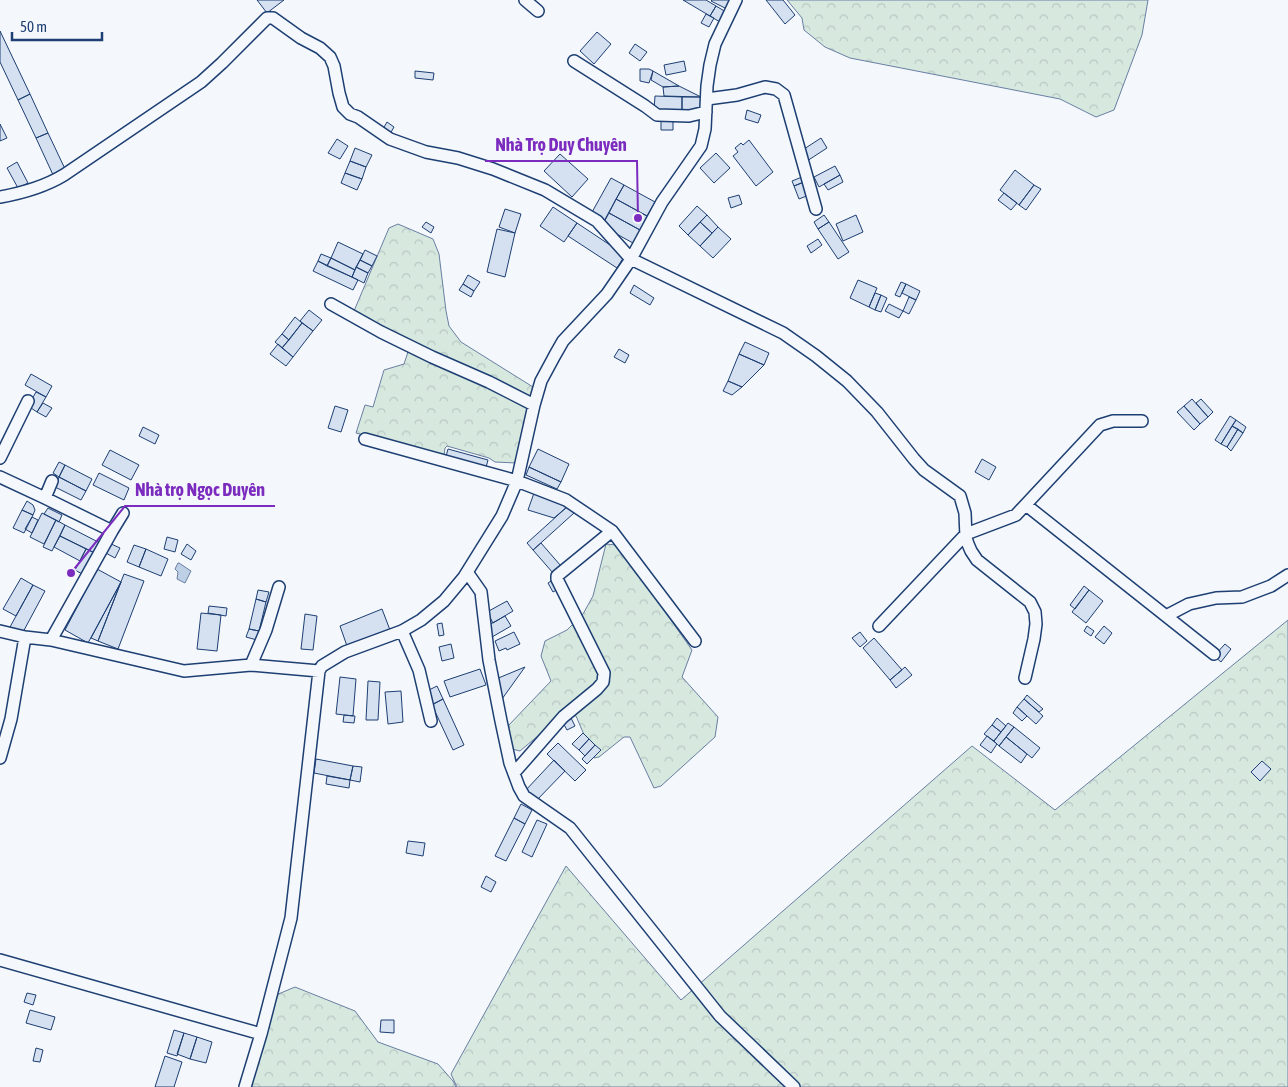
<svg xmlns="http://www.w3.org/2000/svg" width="1288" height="1087" viewBox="0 0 1288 1087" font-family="'Asap Condensed',sans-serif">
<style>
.forest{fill:url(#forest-crowns);stroke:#687fa3}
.water{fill:#bed0e5;stroke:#687fa3}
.building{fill:#d5e0f0;stroke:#1d3f73}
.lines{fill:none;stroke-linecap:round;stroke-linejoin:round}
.street-casing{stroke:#1d3f73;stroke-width:14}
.street{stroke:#f4f7fb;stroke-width:11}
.leader{fill:none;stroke:#7b2cbf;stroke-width:2}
.callout-dot{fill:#7b2cbf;stroke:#f4f7fb;stroke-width:2}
.callout-label{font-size:18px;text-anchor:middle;font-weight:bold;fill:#7b2cbf;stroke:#f4f7fb;stroke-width:4;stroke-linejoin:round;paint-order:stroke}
</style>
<defs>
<pattern id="forest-crowns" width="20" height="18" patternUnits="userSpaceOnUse" patternTransform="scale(1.25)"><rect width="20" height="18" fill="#d7e8df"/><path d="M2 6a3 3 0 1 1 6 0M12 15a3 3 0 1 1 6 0" fill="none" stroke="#b8c8c3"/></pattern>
</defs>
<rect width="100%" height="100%" fill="#f4f7fb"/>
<path class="forest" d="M787 0H1148L1142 35 1114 110 1096 117 1060 99 850 58 825 47 804 30 802 18Z
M398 224 433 239 439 254 446 311 449 326 461 342 533 387 535 392 517 463 495 462 489 458 447 446 445 448 444 455 441 456 356 433 365 405 373 407 384 370 404 364 411 343 354 311 389 228Z
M606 544 616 545 622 551 692 650 682 677 718 717 715 737 661 786 654 788 630 737H624L599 757 594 758 576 716 565 713 520 751 512 749 508 726 551 681 541 656 545 641 567 630 583 614 593 596Z
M1288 620V1087H457L451 1074 566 866 681 1000 972 746 1055 810Z
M295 987 355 1011 378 1042 438 1064 453 1081 456 1087H250L276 995Z"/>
<path class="water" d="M178 563H179L191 571 185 583 177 579 178 572 175 569Z"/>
<path class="building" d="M257 0H284L267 13Z
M683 0H706L716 6 710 16Z
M712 0H731L727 9 711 1Z
M766 0H783L795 15 785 24Z
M716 6 726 12 720 22 710 16Z
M706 14 714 18 709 27 701 23Z
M0 31 30 94 18 100 0 62Z
M597 32 611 44 594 64 580 51Z
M635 44 647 52 640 61 629 53Z
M684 61 686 71 666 75 664 65Z
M640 69H649L653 71 649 83 640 81Z
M415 71 434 73 433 80 415 78Z
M653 71 679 86 663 87 651 80Z
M679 86 701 97 664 96 663 87Z
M30 94 48 133 36 138 18 100Z
M655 96 682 97V111L654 110Z
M682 97H701V111H682Z
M747 110 761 115 758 123 745 119Z
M661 120H673V130H661Z
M387 122 394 127 390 134 383 129Z
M0 124 7 138 0 141Z
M48 133 66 171 54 177 36 138Z
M821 138 827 148 807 161 801 151Z
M337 139 348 146 340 159 328 153Z
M749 140 773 172 756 186 733 156 738 152 735 148 741 143 743 145Z
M355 148 372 155 366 167 350 161Z
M716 153 730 168 714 183 700 168Z
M560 154 588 179 572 197 544 171Z
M350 161 366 167 362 179 345 173Z
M17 162 28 183 18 188 7 168Z
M835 166 840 175 819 187 814 177Z
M1015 170 1034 185 1019 205 1000 190Z
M345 173 362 179 357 190 341 183Z
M840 175 843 182 828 190 824 184Z
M802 177 804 182 794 186 792 181Z
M611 178 624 185 604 221 591 214Z
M804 182 809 195 799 199 794 186Z
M624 185 655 202 647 216 616 199Z
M1034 185 1041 189 1026 210 1019 205Z
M1004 193 1017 203 1011 210 998 200Z
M739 195 742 204 731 208 728 198Z
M616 199 647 216 640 230 609 213Z
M697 206 707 215 688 235 679 226Z
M553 207 577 223 564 242 540 226Z
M505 209 521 214 515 233 499 227Z
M609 213 640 230 633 243 602 226Z
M707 215 718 227 712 233 700 222Z
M824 215 829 222 818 229 814 222Z
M856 215 863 232 843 241 836 224Z
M426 222 434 227 431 233 422 227Z
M700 222 712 233 700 246 688 235Z
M829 222 849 252 838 259 818 229Z
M577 223 625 255 617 268 568 236Z
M718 227 731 239 713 258 700 246Z
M497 229 515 233 505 277 487 272Z
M818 239 822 245 811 253 807 246Z
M338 242 363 254 355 270 331 258Z
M365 250 377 256 372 266 360 260Z
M321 254 331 258 327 266 318 261Z
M331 258 355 270 352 277 327 266Z
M360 260 372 266 368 273 356 267Z
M318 261 358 280 353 290 313 271Z
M356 267 368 273 364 283 352 277Z
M468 275 480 282 474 291 463 284Z
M858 280 877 288 869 307 850 298Z
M901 282 906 284 900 297 895 295Z
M463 284 474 291 471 297 459 290Z
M906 284 920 291 916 300 902 293Z
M634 285 654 298 650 305 630 293Z
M875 293 881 295 875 310 869 307Z
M881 295 887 298 881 312 875 310Z
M909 297 916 300 909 314 903 311Z
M889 304 903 311 899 318 885 311Z
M309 310 322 320 313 331 300 321Z
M295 317 302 323 289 340 282 334Z
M302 323 313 331 293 357 282 348Z
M282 334 289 340 282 348 275 342Z
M745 342 769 353 764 365 739 354Z
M278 344 293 357 286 366 270 354Z
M619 349 629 355 625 363 614 357Z
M739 354 764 365 742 387 728 381Z
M31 374 52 386 46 397 25 385Z
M728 381 742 387 732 395 723 391Z
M36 392 46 397 37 412 28 406Z
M1192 399 1208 417 1200 424 1184 406Z
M1201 399 1213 412 1208 417 1196 403Z
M43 403 52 408 46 417 37 412Z
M335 406 348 410 341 432 328 428Z
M1184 406 1200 424 1194 430 1177 412Z
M1230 416 1236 420 1221 444 1215 440Z
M1236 420 1246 427 1243 433 1232 426Z
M1232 426 1238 429 1227 447 1221 444Z
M143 427 159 435 155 444 139 436Z
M1238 429 1243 433 1231 451 1227 447Z
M448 449 488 460 485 471 445 460Z
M538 449 569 464 561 482 529 467Z
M110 450 139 465 131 480 102 465Z
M982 459 996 467 989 480 975 472Z
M59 462 65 465 59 477 53 473Z
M65 465 92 479 86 491 59 477Z
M529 467 561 482 557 489 526 475Z
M99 473 129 488 124 500 93 485Z
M59 477 86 491 81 500 55 487Z
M534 493 568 506 554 518 528 510Z
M27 501 33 505 35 510 33 515 22 510Z
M568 506 574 513 533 550 527 543Z
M48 508 62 515 59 522 44 514Z
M22 510 33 515 24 533 13 528Z
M42 513 56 520 44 544 30 537Z
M32 517 38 520 32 533 25 529Z
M56 520 65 525 52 551 43 547Z
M65 525 100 543 95 553 60 536Z
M60 536 86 549 80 561 54 547Z
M167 537 178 540 175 552 164 549Z
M109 543 120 548 115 558 104 552Z
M541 543 561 566 553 573 533 550Z
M187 544 196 551 191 560 181 554Z
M134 545 146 549 139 567 127 562Z
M86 549 95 553 84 575 75 570Z
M146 549 168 559 161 576 139 567Z
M97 569 121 582 88 643 65 630Z
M124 574 144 581 118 649 98 641Z
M21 578 33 585 16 616 3 609Z
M554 579 560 588 553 592 548 583Z
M121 582 98 641 91 638Z
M33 585 45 591 22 634 10 627Z
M1084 586 1089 590 1075 609 1070 605Z
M258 590 269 592 266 602 256 599Z
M1089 590 1103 601 1086 623 1072 612Z
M256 599 266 602 259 631 249 629Z
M507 601 513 611 493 623 487 612Z
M209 606 227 608 226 616 208 613Z
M382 609 390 630 347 646 340 626Z
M201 613 221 615 217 651 197 649Z
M305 614 317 616 313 650 301 649Z
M505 616 511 626 492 637 487 626Z
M442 623 444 635 439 636 437 624Z
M1087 626 1094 631 1091 636 1084 631Z
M1104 626 1112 633 1104 644 1095 637Z
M249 629 259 631 257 640 246 637Z
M514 632 520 644 507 650 506 648 499 651 495 641Z
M860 632 867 641 860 647 852 638Z
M874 638 902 670 890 680 863 648Z
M451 644 454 658 442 661 439 647Z
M1225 644 1231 649 1221 662 1214 656Z
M525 667 502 699 496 679Z
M905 667 912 675 896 688 890 680Z
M480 669 486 685 450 697 444 681Z
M340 677 356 679 353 716 336 714Z
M368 681 380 682 378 720H366Z
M437 686 443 699 433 704 427 691Z
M401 691 403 722 388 724 385 692Z
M1027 695 1043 709 1039 712 1024 699Z
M443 699 464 745 453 750 432 705Z
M1024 699 1043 716 1036 724 1017 707Z
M1017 707 1027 716 1022 721 1013 713Z
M344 715 355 716 354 723 343 722Z
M571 718 575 726 567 730 563 723Z
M997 718 1006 726 1001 732 992 725Z
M1008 723 1014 727 999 746 994 741Z
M992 725 1001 732 994 741 984 734Z
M1014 727 1040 748 1032 758 1006 737Z
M583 733 589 739 579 750 572 744Z
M987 736 997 744 991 753 980 745Z
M1006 737 1027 754 1021 763 999 746Z
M589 739 595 745 585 756 579 750Z
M558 743 586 770 575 781 547 754Z
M595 745 601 750 587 764 582 759Z
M316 759 353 766 350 780 314 773Z
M554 760 565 771 536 801 525 791Z
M1262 761 1271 769 1260 781 1251 772Z
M353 766 362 767 360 782 350 780Z
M327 776 350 780 349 788 326 784Z
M521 804 532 810 525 824 514 818Z
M514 818 525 824 506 861 495 856Z
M537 820 547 824 532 857 522 852Z
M408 841 425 843 423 856 406 853Z
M486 876 496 882 491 892 481 887Z
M27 993 36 995 33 1005 24 1002Z
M30 1010 55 1017 51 1030 26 1023Z
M381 1020H394V1033L380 1032Z
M174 1030 184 1033 177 1056 167 1053Z
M184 1033 197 1037 190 1059 177 1054Z
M197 1037 212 1042 206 1063 190 1059Z
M36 1048 43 1050 40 1062 33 1061Z
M165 1056 182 1062 174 1087H155Z"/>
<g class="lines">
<g class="street-casing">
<path id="street" d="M525 0 538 11
M574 61 645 106 657 115 689 116 706 112
M707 99 737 95 765 87 776 89 784 95 816 209
M0 197C23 193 44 187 64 175L201 82 222 63 267 18H273L301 38 320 48 330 57 334 66 339 93 343 107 350 114 358 117 390 139 426 152 458 158 493 169 545 190 597 221 631 259 783 333 816 356 847 381 877 412 914 459 924 470 960 496 965 513 966 538 968 544 971 551 977 560 1030 602 1035 612 1036 624 1034 639 1025 678
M331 304 381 332 432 357 489 382 534 405
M365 439 517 481 566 500 612 531 695 641
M0 458 28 401
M0 477 45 498 112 531 51 640
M45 498 52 481
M1026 505 1214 654
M112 531 123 513
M467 572 481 592 489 660 501 721 510 763 519 787 524 796 570 828 720 1016 794 1087
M1166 616 1189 604 1216 598 1242 597 1271 586 1288 575
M879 626 966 534 1016 515 1100 425 1113 421H1142
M0 631 25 637 51 640 184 671 251 665 319 671 322 666 345 652 402 631 421 620 444 601 464 577 502 516 517 481 534 405 541 381 555 355 563 341 607 294 631 259 662 202 701 146 705 129 707 86 710 65 715 44 736 0
M402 631 419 670 431 721
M251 665 266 630 279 587
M0 758 11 719 25 637
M514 773 563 717 597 689 603 682 604 673 557 579V576L612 531
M0 960 261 1034
M245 1087 261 1034 291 918 319 671"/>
</g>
<use href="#street" class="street"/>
</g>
<path class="leader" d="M638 218L637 161H485M71 573L125 506H275"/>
<g class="callout-dot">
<circle cx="638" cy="218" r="5"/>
<circle cx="71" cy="573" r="5"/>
</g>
<g class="callout-label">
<text x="561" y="151">Nhà Trọ Duy Chuyên</text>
<text x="200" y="496">Nhà trọ Ngọc Duyên</text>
</g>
<path d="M12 32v8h90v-8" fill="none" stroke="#1d3f73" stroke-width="2.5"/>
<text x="20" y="32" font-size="15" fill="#1d3f73" stroke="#f4f7fb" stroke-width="4" paint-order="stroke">50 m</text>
</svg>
